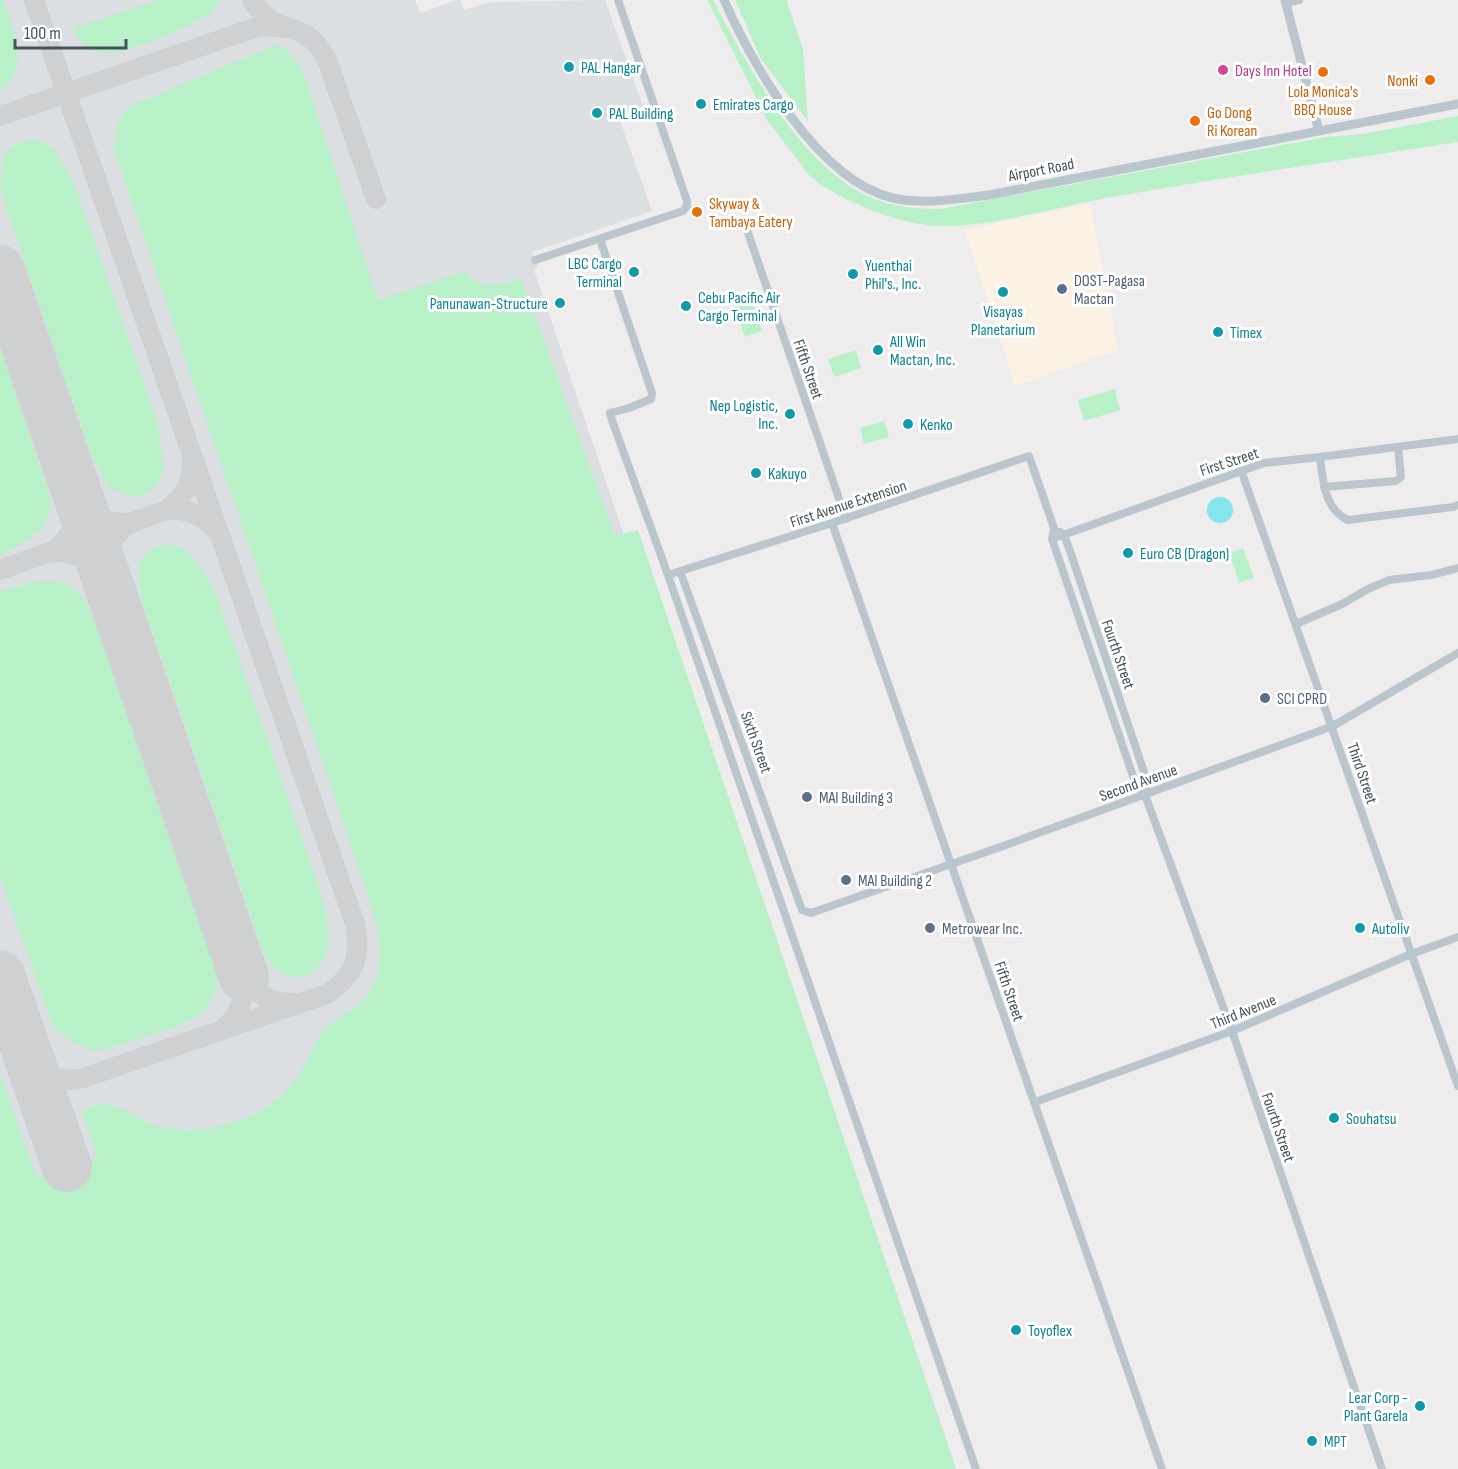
<svg xmlns="http://www.w3.org/2000/svg" width="1458" height="1469" viewBox="0 0 1458 1469" font-family="'Sofia Sans Condensed',sans-serif">
<style>
.commercial{fill:#fcf2e4}
.airport{fill:#dbdfe2}
.green{fill:#b8f0c7}
.water{fill:#84e5ee}
.lines{fill:none;stroke-linecap:round;stroke-linejoin:round}
.taxiway{stroke:#ced0d2;stroke-width:20}
.runway{stroke:#ced0d2;stroke-width:50}
.minor{stroke:#bac6cd;stroke-width:8}
.tertiary{stroke:#bac6cd;stroke-width:9}
.culture-dot{fill:#0f9aa8;stroke:#fff;stroke-width:2}
.hotel-dot{fill:#d1479c;stroke:#fff;stroke-width:2}
.food-dot{fill:#e8710a;stroke:#fff;stroke-width:2}
.service-dot{fill:#5c6f8a;stroke:#fff;stroke-width:2}
.labels{text-anchor:middle;stroke-width:6;stroke-linejoin:round;paint-order:stroke}
.culture-label{font-size:16px;fill:#0d838f;stroke:#fff;text-anchor:start}
.hotel-label{font-size:16px;fill:#b23c85;stroke:#fff;text-anchor:start}
.food-label{font-size:16px;fill:#c56008;stroke:#fff;text-anchor:start}
.street-label{font-size:16px;fill:#44535a;stroke:#fff}
.service-label{font-size:16px;fill:#4e5e75;stroke:#fff;text-anchor:start}
</style>
<rect width="100%" height="100%" fill="#efeced"/>
<path class="commercial" d="M1090 204 1118 350 1015 386 965 230Z"/>
<path class="airport" d="M0 0H415L420 13 457 0H460L464 10 492 2 605 0 643 106 618 115 652 211 533 252 538 268 534 270 941 1469H0Z"/>
<path class="green" d="M0 0H3C13 28 32 70 0 90Z
M158 0H219C217 6 214 11 208 15 190 27 123 56 103 53 89 51 80 42 74 31L78 27Z
M707 0H713C748 66 800 167 872 198 894 207 917 209 940 209L1326 137 1363 134 1458 116V142C1343 160 1227 177 1112 197 1060 206 999 225 947 226 908 228 837 201 809 175L767 120Z
M735 0H786L803 49 808 121 761 59Z
M276 45 288 51 303 71 378 300 465 271C477 291 503 286 521 278L615 536 638 530 956 1469H0V1074L37 1178 97 1156 82 1111C88 1108 96 1104 103 1104 122 1104 140 1121 158 1126 195 1137 249 1124 278 1099 294 1086 302 1068 312 1051 316 1043 319 1034 326 1028 336 1018 349 1013 359 1004 390 977 380 937 370 902L114 149C115 132 117 121 128 107Z
M31 140 42 141 54 149 75 186 157 421 164 466 158 484 149 493 138 497 128 496 108 486 91 455 2 196C0 181 0 155 12 146 18 143 25 142 31 140Z
M750 295 762 331 745 337 733 301Z
M0 347 50 496C50 501 51 506 50 511 46 533 18 545 0 555Z
M856 350 861 368 834 377 828 359Z
M1115 389 1120 410 1084 421 1078 400Z
M884 421 889 437 864 444 860 428Z
M165 544C193 546 201 568 215 591L319 887C324 906 331 927 328 947 325 965 308 982 289 976 278 973 271 963 264 955L142 601C137 574 132 552 165 544Z
M1243 548 1254 578 1239 583 1229 553Z
M53 581C76 585 82 594 92 614L216 972 217 984 214 995 206 1008 195 1018 176 1027 103 1050H90L69 1039 53 1027 0 876V591L35 582Z"/>
<path class="water" d="M1207 510a13 13 0 1 1 26 0a13 13 0 1 1-26 0Z"/>
<g class="lines">
<path class="taxiway" d="M252 0C271 32 290 21 313 40 319 46 323 53 327 60L376 199
M0 116 260 26 287 28
M77 494C88 514 107 524 129 523
M166 510C188 508 205 516 218 533
M55 549C74 536 79 516 77 494
M53 552C77 551 93 562 107 580
M0 570 166 510C184 498 193 482 192 459
M107 580C102 559 109 538 127 526
M244 977C256 995 273 1004 295 1003
M222 1029C240 1016 245 998 244 977
M26 1050C39 1072 58 1084 83 1078L327 994C354 976 362 957 355 924L34 0"/>
<path class="runway" d="M0 270 244 977
M0 975 67 1167"/>
<path class="minor" d="M1285 3 1299 0
M746 227 846 519
M600 239 652 393 651 399 629 408 610 413 613 423 668 575 976 1469
M535 260 683 211 687 206V201L618 0
M1320 457C1323 480 1324 509 1348 520L1453 507 1458 505
M1241 470 1458 1086
M1324 487 1396 481 1401 477 1398 447
M832 523 1162 1469
M1060 532 1064 535 1070 551 1147 781 1145 795
M1052 539 1264 463 1320 457 1458 439
M680 571 802 910 811 913 1006 845 1333 726 1458 653
M674 573 832 523 1029 456 1054 528 1052 539 1136 785 1145 795 1232 1031 1382 1469
M1296 624 1342 604 1368 589 1389 580 1431 575 1458 568
M1035 1102 1232 1031 1411 954 1458 937"/>
<path class="tertiary" d="M724 0C753 65 818 181 893 198 925 205 956 199 989 195L1458 104
M1285 0 1319 131"/>
</g>
<g class="culture-dot">
<circle cx="569" cy="67" r="6"/>
<circle cx="701" cy="104" r="6"/>
<circle cx="597" cy="113" r="6"/>
<circle cx="634" cy="272" r="6"/>
<circle cx="853" cy="274" r="6"/>
<circle cx="1003" cy="292" r="6"/>
<circle cx="560" cy="303" r="6"/>
<circle cx="686" cy="306" r="6"/>
<circle cx="1218" cy="332" r="6"/>
<circle cx="878" cy="350" r="6"/>
<circle cx="790" cy="414" r="6"/>
<circle cx="908" cy="424" r="6"/>
<circle cx="756" cy="473" r="6"/>
<circle cx="1128" cy="553" r="6"/>
<circle cx="1360" cy="928" r="6"/>
<circle cx="1334" cy="1118" r="6"/>
<circle cx="1016" cy="1330" r="6"/>
<circle cx="1420" cy="1406" r="6"/>
<circle cx="1312" cy="1441" r="6"/>
</g>
<circle class="hotel-dot" cx="1223" cy="70" r="6"/>
<g class="food-dot">
<circle cx="1323" cy="72" r="6"/>
<circle cx="1430" cy="80" r="6"/>
<circle cx="1195" cy="121" r="6"/>
<circle cx="697" cy="212" r="6"/>
</g>
<g class="service-dot">
<circle cx="1062" cy="289" r="6"/>
<circle cx="1265" cy="698" r="6"/>
<circle cx="807" cy="797" r="6"/>
<circle cx="846" cy="880" r="6"/>
<circle cx="930" cy="928" r="6"/>
</g>
<g class="labels">
<g class="culture-label">
<text x="581" y="73">PAL Hangar</text>
<text x="713" y="110">Emirates Cargo</text>
<text x="609" y="119">PAL Building</text>
<text x="622" y="269" text-anchor="end">LBC Cargo<tspan x="622" dy="18">Terminal</tspan></text>
<text x="865" y="271">Yuenthai<tspan x="865" dy="18">Phil's., Inc.</tspan></text>
<text x="698" y="303">Cebu Pacific Air<tspan x="698" dy="18">Cargo Terminal</tspan></text>
<text x="548" y="309" text-anchor="end">Panunawan-Structure</text>
<text x="1003" y="317" text-anchor="middle">Visayas<tspan x="1003" dy="18">Planetarium</tspan></text>
<text x="1230" y="338">Timex</text>
<text x="890" y="347">All Win<tspan x="890" dy="18">Mactan, Inc.</tspan></text>
<text x="778" y="411" text-anchor="end">Nep Logistic,<tspan x="778" dy="18">Inc.</tspan></text>
<text x="920" y="430">Kenko</text>
<text x="768" y="479">Kakuyo</text>
<text x="1140" y="559">Euro CB (Dragon)</text>
<text x="1372" y="934">Autoliv</text>
<text x="1346" y="1124">Souhatsu</text>
<text x="1028" y="1336">Toyoflex</text>
<text x="1408" y="1403" text-anchor="end">Lear Corp -<tspan x="1408" dy="18">Plant Garela</tspan></text>
<text x="1324" y="1447">MPT</text>
</g>
<g class="hotel-label">
<text x="1235" y="76">Days Inn Hotel</text>
</g>
<g class="food-label">
<text x="1418" y="86" text-anchor="end">Nonki</text>
<text x="1323" y="97" text-anchor="middle">Lola Monica's<tspan x="1323" dy="18">BBQ House</tspan></text>
<text x="1207" y="118">Go Dong<tspan x="1207" dy="18">Ri Korean</tspan></text>
<text x="709" y="209">Skyway &amp;<tspan x="709" dy="18">Tambaya Eatery</tspan></text>
</g>
<g class="street-label">
<text transform="translate(1041 169) rotate(-11)" y="6">Airport Road</text>
<text transform="translate(809 369) rotate(71)" y="6">Fifth Street</text>
<text transform="translate(1229 461) rotate(-18)" y="6">First Street</text>
<text transform="translate(848 503) rotate(-18)" y="6">First Avenue Extension</text>
<text transform="translate(1119 654) rotate(71)" y="6">Fourth Street</text>
<text transform="translate(757 742) rotate(70)" y="6">Sixth Street</text>
<text transform="translate(1363 773) rotate(71)" y="6">Third Street</text>
<text transform="translate(1138 782) rotate(-20)" y="6">Second Avenue</text>
<text transform="translate(1010 991) rotate(71)" y="6">Fifth Street</text>
<text transform="translate(1243 1011) rotate(-22)" y="6">Third Avenue</text>
<text transform="translate(1279 1127) rotate(71)" y="6">Fourth Street</text>
</g>
<g class="service-label">
<text x="1074" y="286">DOST-Pagasa<tspan x="1074" dy="18">Mactan</tspan></text>
<text x="1277" y="704">SCI CPRD</text>
<text x="819" y="803">MAI Building 3</text>
<text x="858" y="886">MAI Building 2</text>
<text x="942" y="934">Metrowear Inc.</text>
</g>
</g>
<path d="M15 39v9h111v-9" fill="none" stroke="#44535a" stroke-width="3"/>
<text x="24" y="39" font-size="18" fill="#44535a" stroke="#ffffff" stroke-width="4.5" paint-order="stroke">100 m</text>
</svg>
